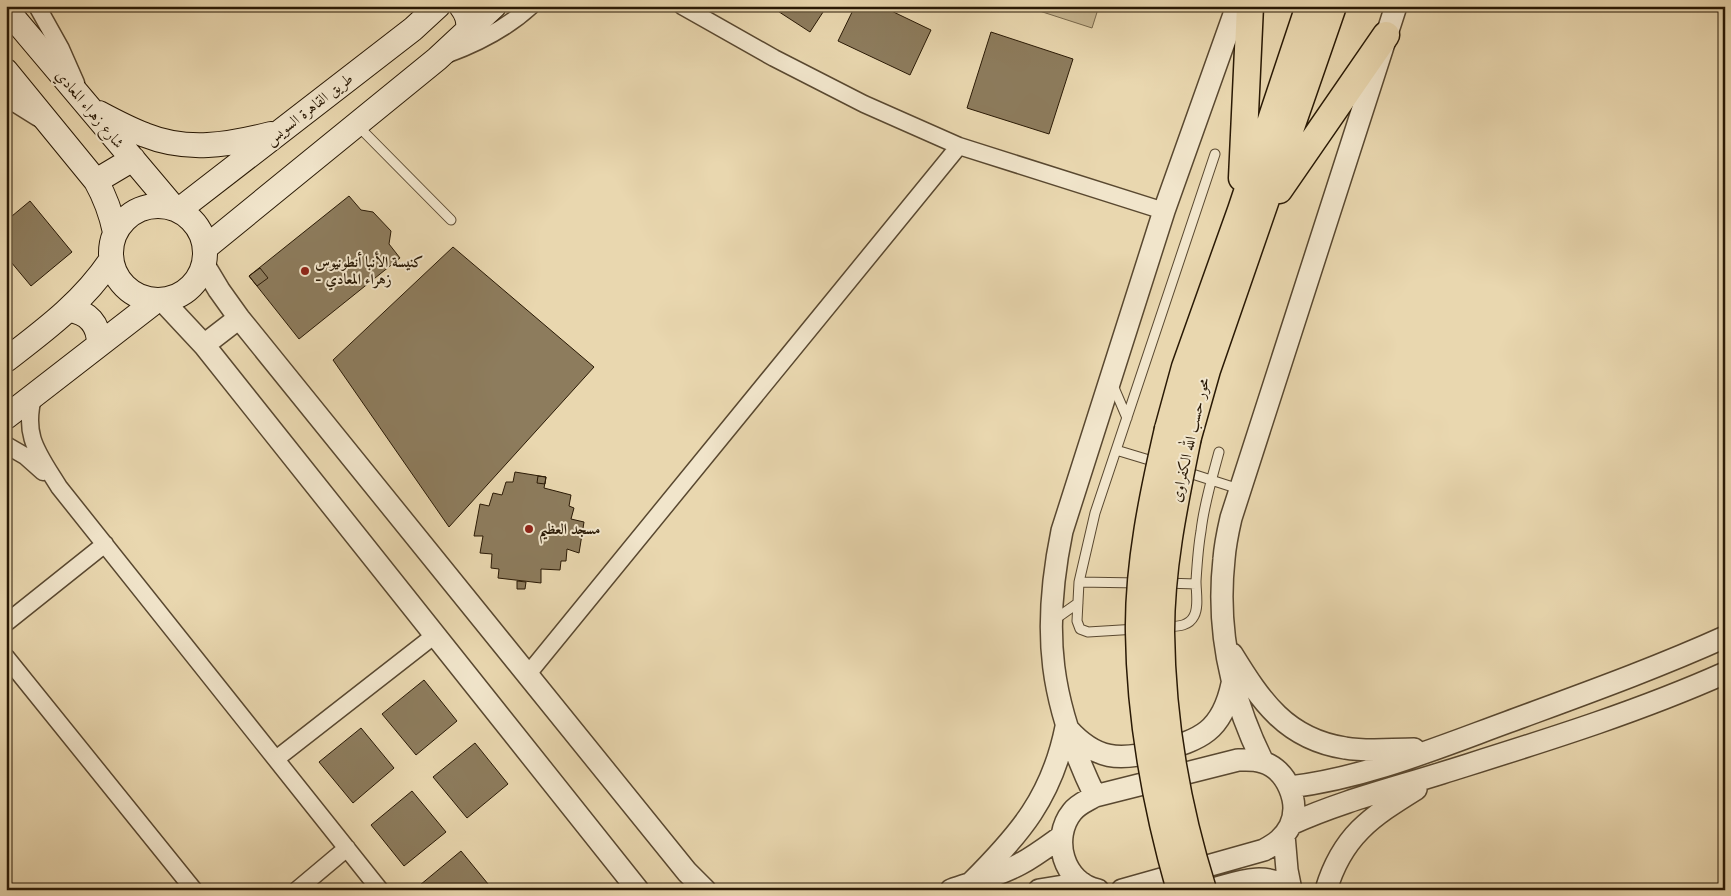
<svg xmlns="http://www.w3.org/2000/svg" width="1731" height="896" viewBox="0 0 1731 896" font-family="'Libre Caslon Text',Amiri,serif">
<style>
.green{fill:#c8b792;stroke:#78684c}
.building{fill:#8d7c5d;stroke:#291905}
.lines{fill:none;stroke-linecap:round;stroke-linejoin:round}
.service-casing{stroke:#594830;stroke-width:11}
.minor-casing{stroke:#594830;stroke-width:19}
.tertiary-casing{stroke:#594830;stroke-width:24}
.secondary-casing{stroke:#291905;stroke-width:26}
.primary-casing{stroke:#291905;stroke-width:29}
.service{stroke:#f1e5cb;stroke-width:9}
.minor{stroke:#f1e5cb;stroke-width:16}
.tertiary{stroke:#f1e5cb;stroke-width:21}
.secondary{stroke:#f1e5cb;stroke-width:24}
.primary{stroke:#e9d7af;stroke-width:26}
.primary-bridge-casing{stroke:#291905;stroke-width:29;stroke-linecap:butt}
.primary-bridge{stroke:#e9d7af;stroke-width:26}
.poi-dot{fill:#8f2418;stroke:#f1e5cb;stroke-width:2}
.labels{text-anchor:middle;stroke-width:4;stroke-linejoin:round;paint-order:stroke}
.street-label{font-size:15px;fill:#291905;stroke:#f1e5cb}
.poi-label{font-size:15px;font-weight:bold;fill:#291905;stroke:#f1e5cb;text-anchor:start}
</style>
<rect width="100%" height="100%" fill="#e9d7af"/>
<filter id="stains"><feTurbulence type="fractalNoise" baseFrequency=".004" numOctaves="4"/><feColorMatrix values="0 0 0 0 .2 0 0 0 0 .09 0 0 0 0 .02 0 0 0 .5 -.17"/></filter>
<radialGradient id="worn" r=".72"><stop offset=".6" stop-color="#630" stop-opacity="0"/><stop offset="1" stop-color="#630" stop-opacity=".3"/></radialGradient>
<path class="green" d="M1024 6H1099L1092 28Z"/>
<path class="building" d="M770 6H827L810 32Z
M855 6H881L931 30 910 75 838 41Z
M991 32 1073 59 1049 134 967 108Z
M349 196 361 210 373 212 391 231 389 244 400 258 299 339 249 276Z
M30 201 72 252 31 286 6 256V221Z
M453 247 594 367 449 527 333 360Z
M260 268 268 278 257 286 249 276Z
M515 472 546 477 544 488 571 495 569 506 574 508 571 519 584 522 579 553 567 549 566 561H561L560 570 541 569V583L498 578 499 569 491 568 492 554 480 553 483 536H474L480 504 489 506 493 493 502 495 506 482H513Z
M538 476 546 477 545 484 537 483Z
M517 581 526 582 525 589H517Z
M424 680 457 721 416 755 382 714Z
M361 728 394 768 353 803 319 762Z
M475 743 508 784 467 818 433 777Z
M412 791 446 832 404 866 371 825Z
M461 851 493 890H424L420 885Z"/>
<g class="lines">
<g class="service-casing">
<path id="service" d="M358 126 451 220
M1112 383 1127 418
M1116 450 1159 463
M1183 471 1239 489
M1079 582 1139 583
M1165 583 1196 584
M1054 620 1078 603
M1163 627C1174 626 1188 628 1194 616 1199 607 1196 592 1196 581 1197 565 1198 548 1201 531 1204 504 1212 478 1219 452
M1137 629 1088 632 1080 629 1077 621 1079 582 1095 513 1215 154"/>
</g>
<g class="minor-casing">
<path id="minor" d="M37 6 61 49 76 83
M682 6 774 58 864 104 959 146 1164 211
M448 54C478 43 507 28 531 6
M6 98 38 118
M34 394C22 436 38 453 59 487L380 890
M6 445 25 456 43 472
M6 623 105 544
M6 657 194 890
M528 674 959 146
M276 759 435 635
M297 890 347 848"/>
</g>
<g class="tertiary-casing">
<path id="tertiary" d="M204 265 219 290 239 318 687 872 705 890
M162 300 204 345 638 890
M204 345 239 318
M1232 654C1261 701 1286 739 1345 748 1367 752 1391 749 1414 749
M1068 729C1096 760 1119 761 1158 751 1201 740 1222 731 1232 684
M1263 762C1231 698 1216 631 1224 559 1225 545 1228 531 1231 518L1396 6
M1290 787C1365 778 1437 748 1508 722 1581 695 1654 669 1725 637
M1095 796C1050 703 1041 633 1062 531L1164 211 1237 6
M1291 824C1339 802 1391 789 1442 773 1537 743 1633 714 1725 673
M1284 835 1287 870 1291 890
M971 883C1020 834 1052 797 1066 727
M951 890C974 882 998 876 1020 864 1035 856 1048 846 1062 836
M1039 890 1082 883
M1098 890C1063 883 1051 838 1072 812 1078 804 1087 801 1095 796L1238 760C1246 760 1254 759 1262 762 1287 769 1301 803 1290 826 1284 838 1275 844 1264 850L1122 890
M1210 890C1239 882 1262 871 1290 888
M1326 890C1342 836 1371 817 1416 789"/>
</g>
<g class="secondary-casing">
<path id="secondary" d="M461 6C467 14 469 20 468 30
M6 9 174 208
M6 71 96 181C105 197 111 213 115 232
M99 113C114 121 129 129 145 135 187 152 228 145 271 134
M96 181 133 159
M111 253a47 47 0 1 1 94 0a47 47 0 1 1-94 0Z
M179 210 413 29 438 6
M205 248 437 59 494 6
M69 310C88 312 99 324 99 344
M6 360C45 330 83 302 111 260
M6 417 157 300"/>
</g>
<g class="primary-casing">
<path id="primary" d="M1242 178 1250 6
M1279 190 1386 35
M1168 429 1185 367 1241 210 1309 6
M1188 437 1207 370 1333 6"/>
</g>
<use href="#service" class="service"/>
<use href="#minor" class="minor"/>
<use href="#tertiary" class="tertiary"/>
<use href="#secondary" class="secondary"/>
<use href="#primary" class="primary"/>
<g class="primary-bridge-casing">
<path id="primary-bridge" d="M1168 429C1153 494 1138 565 1139 632 1140 719 1156 806 1180 890
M1188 437C1175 501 1161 566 1161 632 1162 718 1177 807 1203 890"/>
</g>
<use href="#primary-bridge" class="primary-bridge"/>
</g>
<g class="poi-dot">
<circle cx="305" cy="271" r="5"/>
<circle cx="529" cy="529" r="5"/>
</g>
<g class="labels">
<g class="street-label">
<text transform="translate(90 109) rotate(50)" y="5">شارع زهراء المعادي</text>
<text transform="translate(309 109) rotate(-38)" y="5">طريق القاهرة السويس</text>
<text transform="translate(1190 440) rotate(-77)" y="5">محور حسب الله الكفراوى</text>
</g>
<g class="poi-label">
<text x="315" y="267">كنيسة الأنبا أنطونيوس<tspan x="315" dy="17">- زهراء المعادي</tspan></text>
<text x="539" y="534">مسجد العظيم</text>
</g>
</g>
<rect width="1731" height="896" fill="none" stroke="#e9d7af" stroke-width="25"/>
<rect x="8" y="8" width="1716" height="881" fill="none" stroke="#291905" stroke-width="2.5"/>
<rect x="12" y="12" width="1706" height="871" fill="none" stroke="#291905"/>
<rect width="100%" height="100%" filter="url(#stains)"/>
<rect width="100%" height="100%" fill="url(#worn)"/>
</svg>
